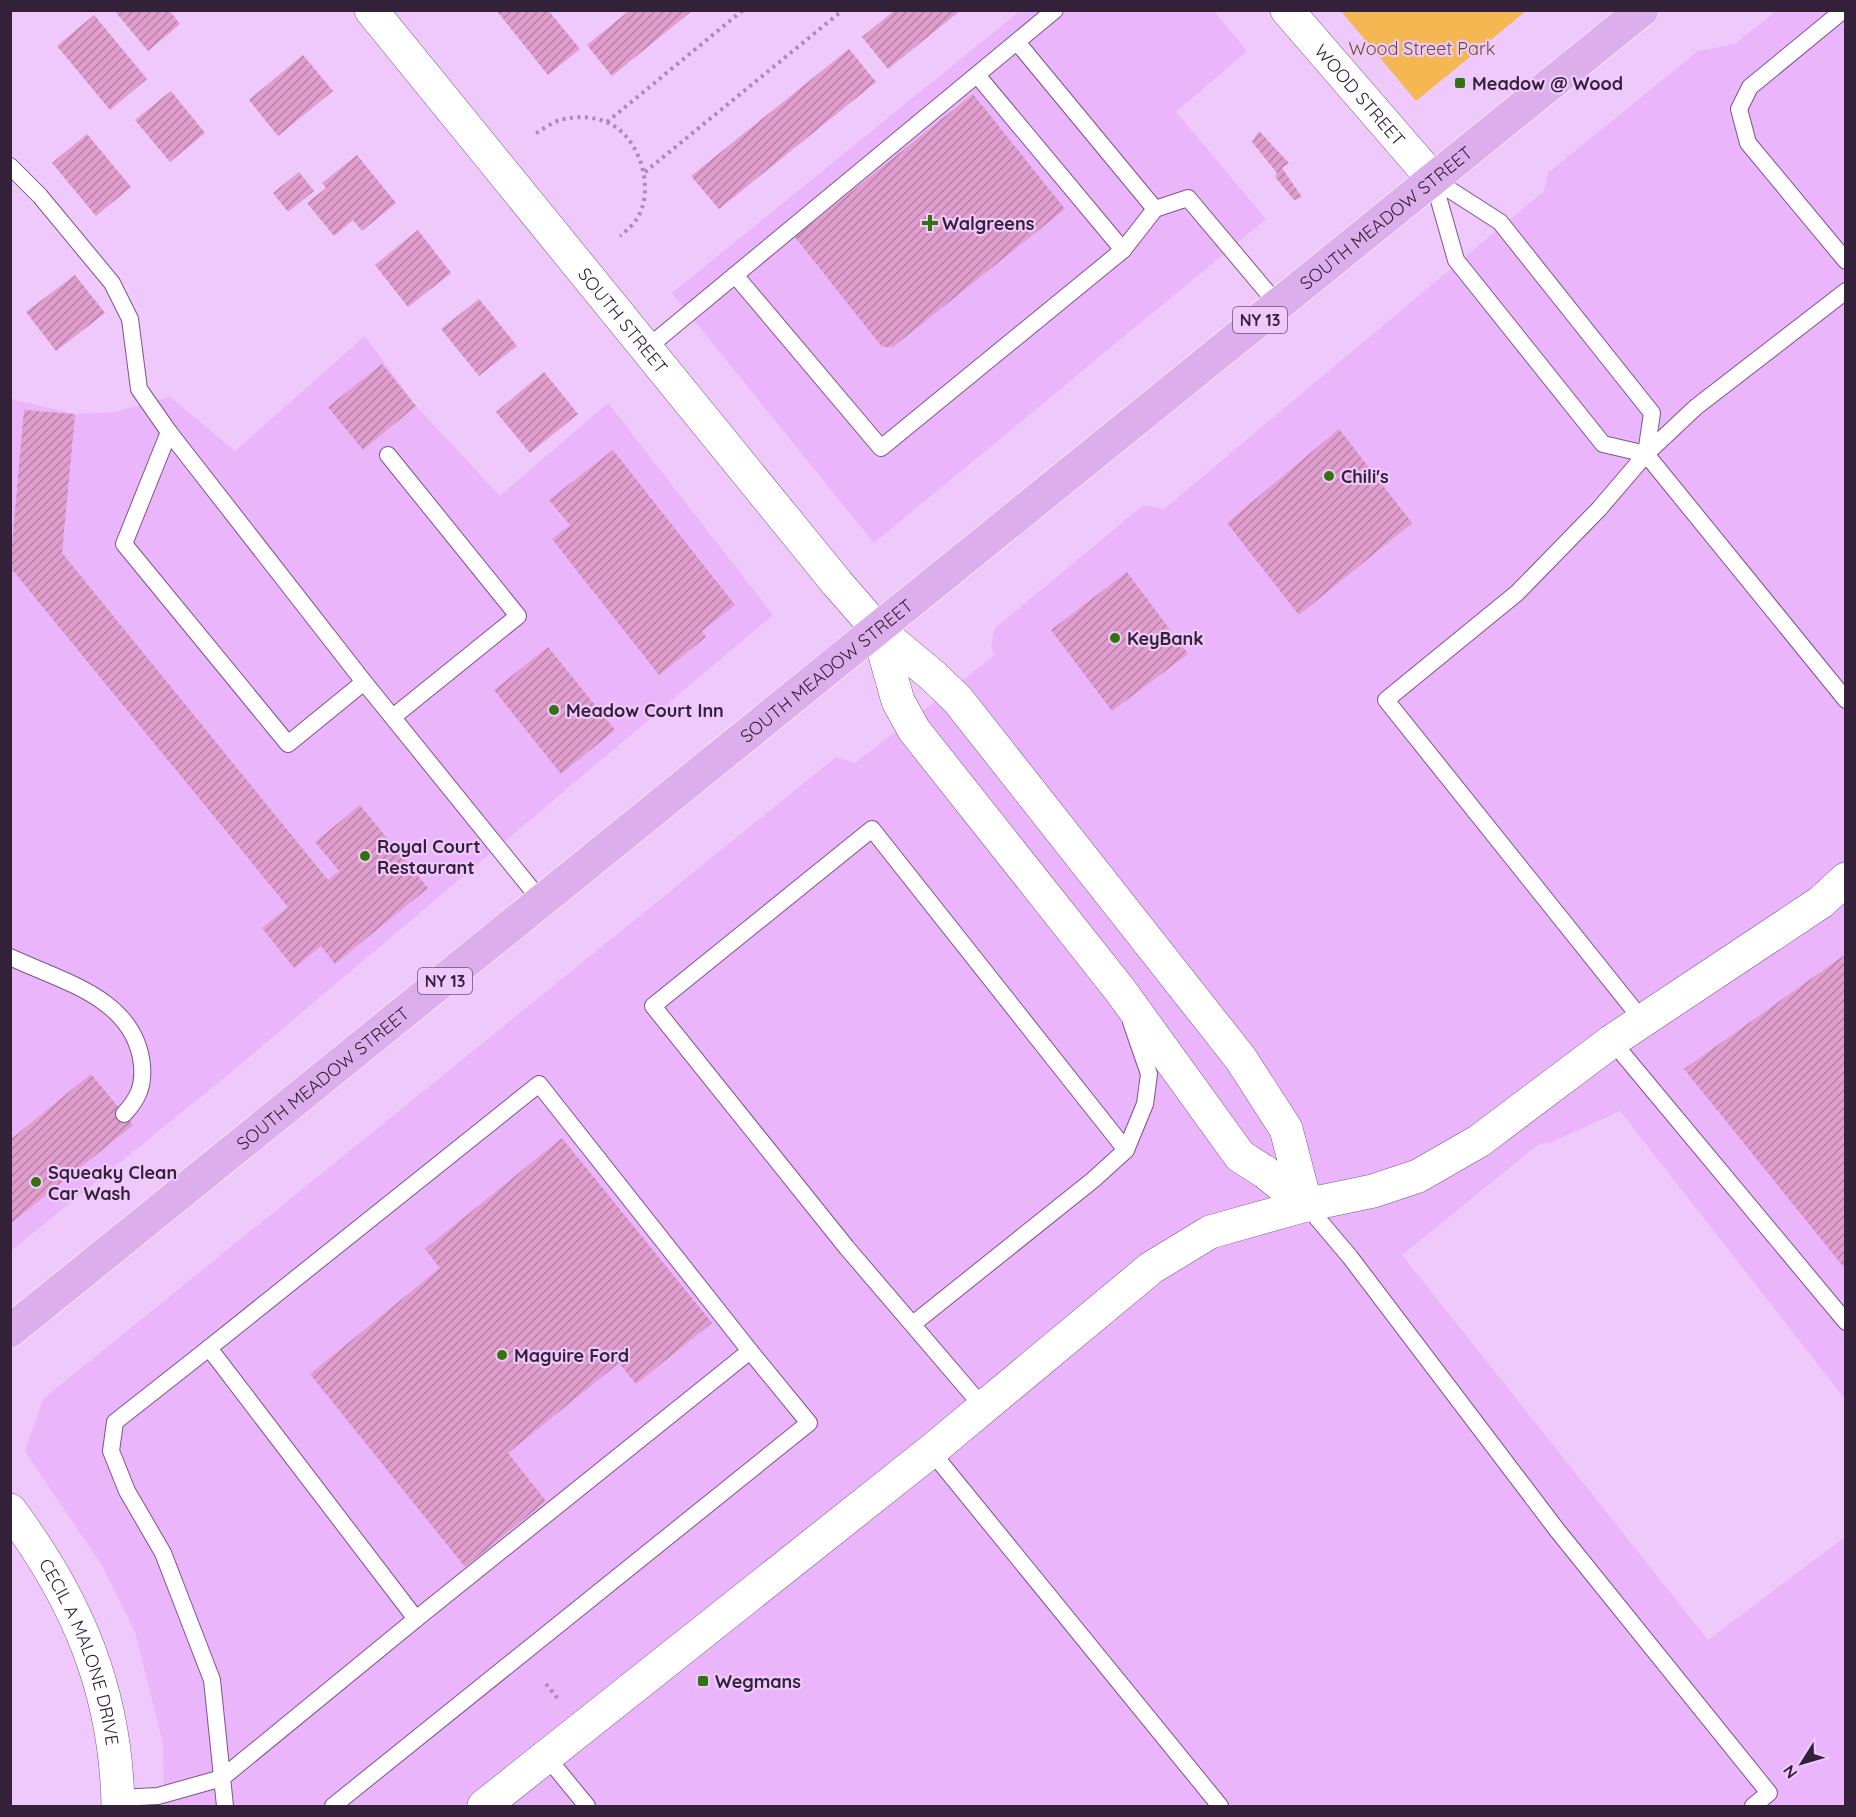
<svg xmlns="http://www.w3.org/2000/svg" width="1856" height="1817" font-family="Quicksand,sans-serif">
<defs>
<pattern id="building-hatch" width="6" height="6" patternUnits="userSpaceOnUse" patternTransform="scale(1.5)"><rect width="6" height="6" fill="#e09dcd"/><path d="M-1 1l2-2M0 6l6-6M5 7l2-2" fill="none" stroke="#b680a7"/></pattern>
</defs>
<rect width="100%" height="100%" fill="#efc8fc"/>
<!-- built -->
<g fill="#eab5fb">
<polygon points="1020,11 1214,11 1247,51 1176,112 1266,219 874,543 672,293"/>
<polygon points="1776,11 1845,11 1845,1399 1620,1111 1552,1142 1539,1144 1402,1255 1708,1640 1845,1537 1845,1806 164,1806 163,1744 135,1632 103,1567 25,1451 43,1399 836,757 855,763 995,655 991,648 994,629 1143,505 1164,509 1544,191 1548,173 1698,51 1735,44"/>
<polygon points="365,336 416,406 500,496 608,403 773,615 224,1078 11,1251 11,399 75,414 115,412 170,397 235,451"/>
</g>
<!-- park -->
<polygon fill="#f4b751" points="1341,11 1526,11 1416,101"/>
<!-- building -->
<g fill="url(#building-hatch)">
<polygon points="114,10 169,10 180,24 148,51"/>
<polygon points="496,10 548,10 580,49 548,75"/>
<polygon points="630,10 693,10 612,76 587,45"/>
<polygon points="895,10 961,10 888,69 862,37"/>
<polygon points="94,15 147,79 110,110 57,46"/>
<polygon points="849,49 876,82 719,209 691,176"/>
<polygon points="303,55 333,91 278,136 249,100"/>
<polygon points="171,91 205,133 170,162 135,120"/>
<polygon points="973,94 1065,209 893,347 882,347 795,237"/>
<polygon points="1259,131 1289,163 1282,168 1302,197 1294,200 1275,177 1277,173 1252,142"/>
<polygon points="87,134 131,187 96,216 52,163"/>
<polygon points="357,155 396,203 362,231 353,220 334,236 307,203 326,188 322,183"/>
<polygon points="299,172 314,191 288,212 273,193"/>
<polygon points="418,230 451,273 408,307 375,265"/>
<polygon points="75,275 105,313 56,351 26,312"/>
<polygon points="479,299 517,346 479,376 441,329"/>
<polygon points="382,364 416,406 363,450 328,407"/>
<polygon points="544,372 578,414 530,453 496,412"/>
<polygon points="24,410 75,414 62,553 328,880 339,871 315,842 360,805 428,888 335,964 321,946 294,968 262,928 288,907 10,567"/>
<polygon points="1339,429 1412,523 1299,615 1227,523"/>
<polygon points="613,450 735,605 702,631 706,637 659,675 552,539 570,525 549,500"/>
<polygon points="1127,572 1188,654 1112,711 1051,630"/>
<polygon points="548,647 615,730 561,774 494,690"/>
<polygon points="1846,954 1846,1270 1684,1069"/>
<polygon points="91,1074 133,1125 10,1224 10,1140"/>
<polygon points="562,1138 712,1323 636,1384 619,1363 508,1453 546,1501 465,1567 310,1374 440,1268 425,1249"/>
</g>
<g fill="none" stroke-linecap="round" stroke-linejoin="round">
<!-- service casing -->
<g stroke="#7f538d" stroke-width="18">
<g id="service">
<polyline points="1840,13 1750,87 1739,109 1748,143 1846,261"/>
<polyline points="977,75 1123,250"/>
<polyline points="10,166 40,196 112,283 130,319 139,389 169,432"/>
<polyline points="1433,179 1456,260 1603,444 1646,454 1846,700"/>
<polyline points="1433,179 1500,222 1652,413 1646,454"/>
<polyline points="1155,209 1188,198 1278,305"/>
<polyline points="735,275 881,448 1123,250 1155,209 1017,42"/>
<polyline points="647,348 1055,10"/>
<polyline points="388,455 518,616 393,717"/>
<polyline points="364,682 288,744 124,544 169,432 364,682 542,902"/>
<path d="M10 957C63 982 135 998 142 1065 144 1086 138 1099 124 1114"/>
<polyline points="1643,1021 1386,700 1517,593 1599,509 1646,454 1696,407 1846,291"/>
<polyline points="1612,1041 1846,1322"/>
<polyline points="1306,1205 1350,1257 1557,1530 1769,1793 1753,1806"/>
<polyline points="913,1324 1093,1180 1126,1150 1145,1104 1149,1074 1131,1022"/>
<polyline points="209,1348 539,1084 750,1351 416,1619"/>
<polyline points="983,1407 847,1248 653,1006 872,829 1126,1150"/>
<polyline points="931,1451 1220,1806"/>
<polyline points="546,1756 587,1806"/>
<polyline points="118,1798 158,1796 222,1778 416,1619 209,1348 115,1422 111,1451 127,1491 163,1553 212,1680 225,1806"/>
<polyline points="333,1806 809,1423 750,1351"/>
</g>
</g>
<!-- minor casing -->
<g stroke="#7f538d" stroke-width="34">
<g id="minor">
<path id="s1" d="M371 10 837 583 878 630 932 675 958 700 1241 1059 1286 1129 1306 1205"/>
<path id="s2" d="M1287 10 1433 179"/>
<polyline points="878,630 898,701 914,730 1120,990 1240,1156 1265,1172 1306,1205"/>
<path id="s3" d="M10 1510C78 1601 116 1692 118 1806"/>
<polyline points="484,1806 931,1451 1151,1268 1210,1232 1306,1205 1373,1191 1418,1176 1479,1141 1612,1041 1821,902 1846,879"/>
</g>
</g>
<!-- trunk casing -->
<g stroke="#fff" stroke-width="34">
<g id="trunk">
<path id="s4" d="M10 1331 1642 10"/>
</g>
</g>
<!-- path -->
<g stroke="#aa8ab5" stroke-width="4" stroke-dasharray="3 4.5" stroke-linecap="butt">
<polyline points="607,122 743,10"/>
<path d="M536 133C544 129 552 122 560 120 575 116 592 116 606 122 639 134 657 190 636 220 632 226 626 231 620 236"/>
<polyline points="645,172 843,10"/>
<polyline points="546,1684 559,1700"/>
</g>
<!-- service -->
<use href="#service" stroke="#fff" stroke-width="16"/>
<!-- minor -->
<use href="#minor" stroke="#fff" stroke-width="33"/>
<!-- trunk -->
<use href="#trunk" stroke="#dcaeeb" stroke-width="33"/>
</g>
<!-- markers -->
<g fill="#32730d" stroke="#efc8fc" stroke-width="2">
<rect x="1454" y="77" width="12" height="12" rx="3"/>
<path d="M927 214h6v6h6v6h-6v6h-6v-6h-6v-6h6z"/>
<circle cx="1329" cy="476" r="6"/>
<circle cx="1115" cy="638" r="6"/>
<circle cx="554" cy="710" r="6"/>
<circle cx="365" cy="856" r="6"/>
<circle cx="36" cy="1182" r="6"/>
<circle cx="502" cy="1355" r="6"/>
<rect x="697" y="1675" width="12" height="12" rx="3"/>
</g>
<g text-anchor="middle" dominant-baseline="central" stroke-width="4.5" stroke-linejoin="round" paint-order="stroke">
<!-- shield labels -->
<g fill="#efc8fc" stroke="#6b5274" stroke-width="1.5">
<rect x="1233" y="307" width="54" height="26" rx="4.5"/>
<rect x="418" y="968" width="54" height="26" rx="4.5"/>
</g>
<g font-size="16" font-weight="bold" fill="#332039">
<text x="1260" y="320">NY 13</text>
<text x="445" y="981">NY 13</text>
</g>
<!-- park labels -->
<g font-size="18" fill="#6b5126" stroke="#efc8fc">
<text x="1422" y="48">Wood Street Park</text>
</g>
<!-- poi labels -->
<g font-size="18" font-weight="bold" fill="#332039" stroke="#efc8fc" text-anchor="start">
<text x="1472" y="83">Meadow @ Wood</text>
<text x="942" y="223">Walgreens</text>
<text x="1341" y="476">Chili's</text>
<text x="1127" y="638">KeyBank</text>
<text x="566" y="710">Meadow Court Inn</text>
<text x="377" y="846">Royal Court<tspan x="377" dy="21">Restaurant</tspan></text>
<text x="48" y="1172">Squeaky Clean<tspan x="48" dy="21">Car Wash</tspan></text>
<text x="514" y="1355">Maguire Ford</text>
<text x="715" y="1681">Wegmans</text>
</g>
<!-- street labels -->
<g font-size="18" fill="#332039" stroke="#efc8fc">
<text stroke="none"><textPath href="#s2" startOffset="112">WOOD STREET</textPath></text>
<text stroke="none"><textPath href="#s4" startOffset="1770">SOUTH MEADOW STREET</textPath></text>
<text stroke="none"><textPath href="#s1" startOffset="400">SOUTH STREET</textPath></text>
<text stroke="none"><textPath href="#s4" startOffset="1050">SOUTH MEADOW STREET</textPath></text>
<text stroke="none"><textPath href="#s4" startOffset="402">SOUTH MEADOW STREET</textPath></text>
<text stroke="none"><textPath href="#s3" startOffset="160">CECIL A MALONE DRIVE</textPath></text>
</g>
</g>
<!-- border -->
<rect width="1856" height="1817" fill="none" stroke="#332039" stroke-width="24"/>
<!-- north arrow -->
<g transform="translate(1802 1763) rotate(233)" stroke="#efc8fc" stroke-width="4.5" paint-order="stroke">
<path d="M0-4.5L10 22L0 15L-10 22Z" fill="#332039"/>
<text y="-9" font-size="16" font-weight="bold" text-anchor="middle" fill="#332039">N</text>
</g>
</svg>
